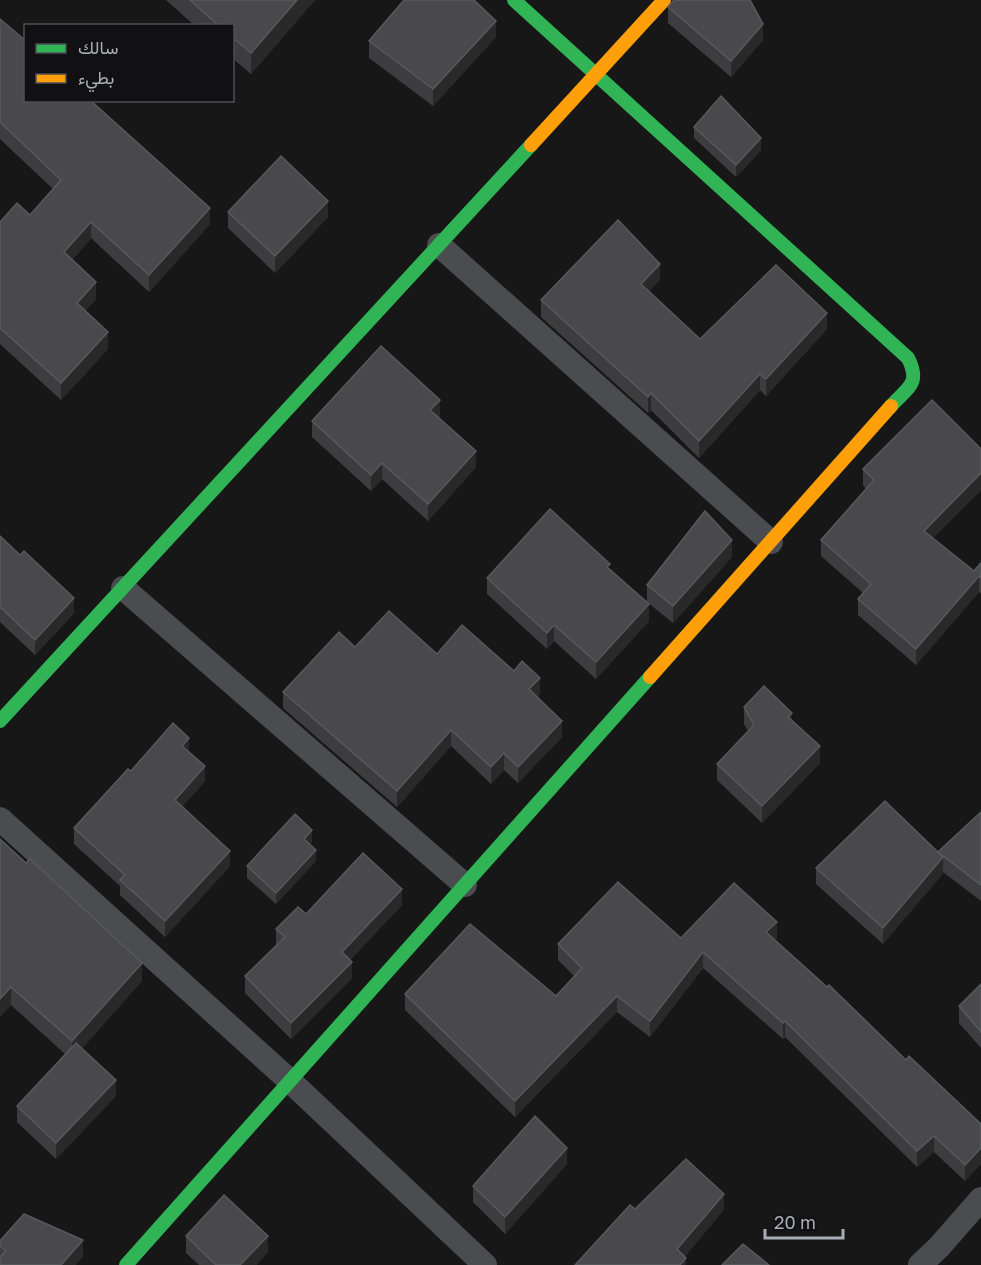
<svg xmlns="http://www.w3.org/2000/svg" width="981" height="1265" font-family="'Golos Text',Vazirmatn,sans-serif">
<rect width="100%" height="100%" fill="#171717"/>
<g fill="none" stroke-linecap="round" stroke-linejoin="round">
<!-- street -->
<g stroke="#4b4c50" stroke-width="24">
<polyline points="439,245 771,542"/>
<polyline points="123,588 465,885"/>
<polyline points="0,819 290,1081 485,1265"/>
<polyline points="920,1265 939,1247 981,1199"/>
</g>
<!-- fast -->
<g stroke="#30b455" stroke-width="14">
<path d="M514 0 908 358C921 384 908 387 891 406"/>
<polyline points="0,721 531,145"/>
<polyline points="126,1265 650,677"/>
</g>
<!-- slow -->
<g stroke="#ff9f0a" stroke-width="14">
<polyline points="531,145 664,0"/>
<polyline points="650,677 891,406"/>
</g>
</g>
<!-- wall -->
<g fill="#3d3d3f">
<polygon points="166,0 315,0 251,74 232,58 232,26 195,26"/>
<polygon points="668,7 763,40 731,77 668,23"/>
<polygon points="0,19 210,224 149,292 91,238 72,260 96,299 85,311 108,349 61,400 0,344 0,222 30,215 53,189 0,139"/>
<polygon points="496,37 433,106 369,58 369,41"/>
<polygon points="694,127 761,150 736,177 694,138"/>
<polygon points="228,212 328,217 275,273 228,228"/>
<polygon points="660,280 649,291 700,339 827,329 766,396 760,390 699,458 651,410 648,413 541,317 541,300"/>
<polygon points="440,416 439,418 476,467 428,521 382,479 371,491 312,437 312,421"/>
<polygon points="981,449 981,490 933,538 974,571 981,563 981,594 979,592 916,665 858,615 858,599 863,593 821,556 821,540 866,489 863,485 863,469"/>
<polygon points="0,536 74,613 35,655 0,622"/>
<polygon points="732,557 673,623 647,602 647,585"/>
<polygon points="487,578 649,621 596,679 554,641 547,649 487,594"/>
<polygon points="355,647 437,654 540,694 537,697 562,737 518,783 504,770 491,784 451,746 397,807 283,708 283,692"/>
<polygon points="744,707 792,721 820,763 762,823 717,780 717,764 748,731 744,724"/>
<polygon points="189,753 205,781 182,807 230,866 165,937 120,895 120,886 74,844 74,828 131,771"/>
<polygon points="981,812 981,901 943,872 883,944 816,884 816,868 938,852"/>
<polygon points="0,839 142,981 82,1048 116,1096 56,1159 17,1122 17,1106 65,1054 11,1005"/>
<polygon points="312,842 310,844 316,861 276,904 247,878 247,866"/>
<polygon points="402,905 350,960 352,978 291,1039 245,993 245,976 276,945 276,929 306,914"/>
<polygon points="681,938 777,938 775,940 906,1060 981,1124 981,1164 965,1181 934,1152 917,1167 785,1037 783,1039 703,968 650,1037 617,1012 515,1117 405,1010 405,994 556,996 574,976 558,960 558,944"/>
<polygon points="981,984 981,1048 959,1023 959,1006"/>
<polygon points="567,1164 505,1234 473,1202 473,1186"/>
<polygon points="186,1236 268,1252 256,1265 199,1265 186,1253"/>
<polygon points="0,1241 83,1257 0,1265"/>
</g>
<!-- shaded-wall -->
<g fill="#29292a">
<polygon points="297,0 315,0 251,74 251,53"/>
<polygon points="496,21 496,37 433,106 433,89"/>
<polygon points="763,24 763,40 731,77 731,61"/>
<polygon points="761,138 761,150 736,177 736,165"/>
<polygon points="328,201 328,217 275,273 275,256"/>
<polygon points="210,208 210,224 149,292 149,275"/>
<polygon points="91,222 91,238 64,269 64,252"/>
<polygon points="660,264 660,280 641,300 641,284"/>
<polygon points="96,282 96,299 77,320 77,303"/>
<polygon points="827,313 827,329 766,396 766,379"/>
<polygon points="108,332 108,349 61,400 61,383"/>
<polygon points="760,374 760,390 699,458 699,441"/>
<polygon points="651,393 651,410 648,413 648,397"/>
<polygon points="440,400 440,416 430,427 430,410"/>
<polygon points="476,451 476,467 428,521 428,504"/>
<polygon points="382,463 382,479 371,491 371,475"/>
<polygon points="981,473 981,490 924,547 924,531"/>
<polygon points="732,540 732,557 673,623 673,606"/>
<polygon points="979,576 979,592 916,665 916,649"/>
<polygon points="74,598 74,613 35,655 35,640"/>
<polygon points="649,604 649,621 596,679 596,662"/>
<polygon points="554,625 554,641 547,649 547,633"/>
<polygon points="540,678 540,694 529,705 529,689"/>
<polygon points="792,713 792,729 788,717"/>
<polygon points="562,721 562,737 518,783 518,767"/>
<polygon points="451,730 451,746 397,807 397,791"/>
<polygon points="189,738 189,753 182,746"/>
<polygon points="820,746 820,763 762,823 762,806"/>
<polygon points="504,753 504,770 491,784 491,767"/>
<polygon points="205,766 205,781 175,815 175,800"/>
<polygon points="312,830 312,842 304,850 304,839"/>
<polygon points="316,850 316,861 276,904 276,893"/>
<polygon points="230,851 230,866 165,937 165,921"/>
<polygon points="943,857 943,874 883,944 883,928"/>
<polygon points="402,889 402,905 342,968 342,952"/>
<polygon points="777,922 777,938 766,948 766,932"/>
<polygon points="703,952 703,968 650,1037 650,1021"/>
<polygon points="352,962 352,978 291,1039 291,1023"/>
<polygon points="142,963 142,981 72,1060 72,1041"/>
<polygon points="11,987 11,1005 0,1017 0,999"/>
<polygon points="617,996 617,1012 515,1117 515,1101"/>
<polygon points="785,1021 785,1037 783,1039 783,1023"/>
<polygon points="116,1080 116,1096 56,1159 56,1143"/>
<polygon points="934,1136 934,1152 917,1167 917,1151"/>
<polygon points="567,1148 567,1164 505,1234 505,1217"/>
<polygon points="981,1148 981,1164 965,1181 965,1165"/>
<polygon points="724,1194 724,1210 678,1265 677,1249"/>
<polygon points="268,1236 268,1252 256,1265 240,1265"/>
<polygon points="83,1240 83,1257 76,1265 61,1265"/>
<polygon points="686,1258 686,1265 680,1265"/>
</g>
<!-- building -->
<g fill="#49494c" stroke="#58595d" stroke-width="1.5">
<polygon points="190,0 297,0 251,53 232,37 232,26 219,26"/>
<polygon points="404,0 474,0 496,21 433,89 369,41"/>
<polygon points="674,0 750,0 763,24 731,61 668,7"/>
<polygon points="0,19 26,41 26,100 90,100 210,208 149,275 91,222 64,252 96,282 77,303 108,332 61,383 0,328 0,222 17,203 30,215 61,180 0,122"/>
<polygon points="721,96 761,138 736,165 694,127"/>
<polygon points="281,156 328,201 275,256 228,212"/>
<polygon points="618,220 660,264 641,284 700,339 776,265 827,313 766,379 760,374 699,441 651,393 648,397 541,300"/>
<polygon points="381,346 440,400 430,410 476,451 428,504 382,463 371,475 312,421"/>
<polygon points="932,400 981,449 981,473 924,531 974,571 981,563 981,578 979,576 916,649 858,599 871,584 821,540 874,480 863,469"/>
<polygon points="550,509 610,564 607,567 649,604 596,662 554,625 547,633 487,578"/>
<polygon points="705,511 732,540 673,606 647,585"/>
<polygon points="0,536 20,555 24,551 74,598 35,640 0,607"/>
<polygon points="389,611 437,654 462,625 514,671 522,661 540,678 529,689 562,721 518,767 504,753 491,767 451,730 397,791 283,692 339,632 355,647"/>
<polygon points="764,686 792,713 788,717 820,746 762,806 717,764 754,725 744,707"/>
<polygon points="173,723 189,738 182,746 205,766 175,800 230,851 165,921 120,880 125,875 74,828 128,769 131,771"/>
<polygon points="885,801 943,857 883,928 816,868"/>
<polygon points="981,812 981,885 938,852"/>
<polygon points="295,814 312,830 304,839 316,850 276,893 247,866"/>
<polygon points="0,839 26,863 30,859 142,963 72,1041 11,987 0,999"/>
<polygon points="363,853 402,889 342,952 352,962 291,1023 245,976 285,937 276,929 298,907 306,914"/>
<polygon points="618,882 681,938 734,883 777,922 766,932 827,987 829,985 906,1060 909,1056 981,1124 981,1148 965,1165 934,1136 917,1151 785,1021 783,1023 703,952 650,1021 617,996 515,1101 405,994 470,924 556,996 582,968 558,944"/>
<polygon points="981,984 981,1032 959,1006"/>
<polygon points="76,1043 116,1080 56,1143 17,1106"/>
<polygon points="535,1116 567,1148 505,1217 473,1186"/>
<polygon points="686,1159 724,1194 677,1249 686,1258 680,1265 575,1265 630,1205 635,1209"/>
<polygon points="224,1195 268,1236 240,1265 216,1265 186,1236"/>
<polygon points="24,1214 83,1240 61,1265 0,1265 0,1257 6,1251 0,1246 0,1241"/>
<polygon points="743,1244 769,1265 722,1265"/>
</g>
<!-- legend -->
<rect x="24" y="24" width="210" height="78" fill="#111113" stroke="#4d4f55" stroke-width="1.5"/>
<rect x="36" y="44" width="30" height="9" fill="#30b455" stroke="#4d4f55" stroke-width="1.5"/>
<text x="78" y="54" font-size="18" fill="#a8adb8">سالك</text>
<rect x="36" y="74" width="30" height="9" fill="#ff9f0a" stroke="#4d4f55" stroke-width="1.5"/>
<text x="78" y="84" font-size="18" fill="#a8adb8">بطيء</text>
<!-- scale -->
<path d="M765 1229v9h78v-9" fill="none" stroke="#a8adb8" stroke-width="3"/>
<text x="774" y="1229" font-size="18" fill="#a8adb8" stroke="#111113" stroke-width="4.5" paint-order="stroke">20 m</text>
</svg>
